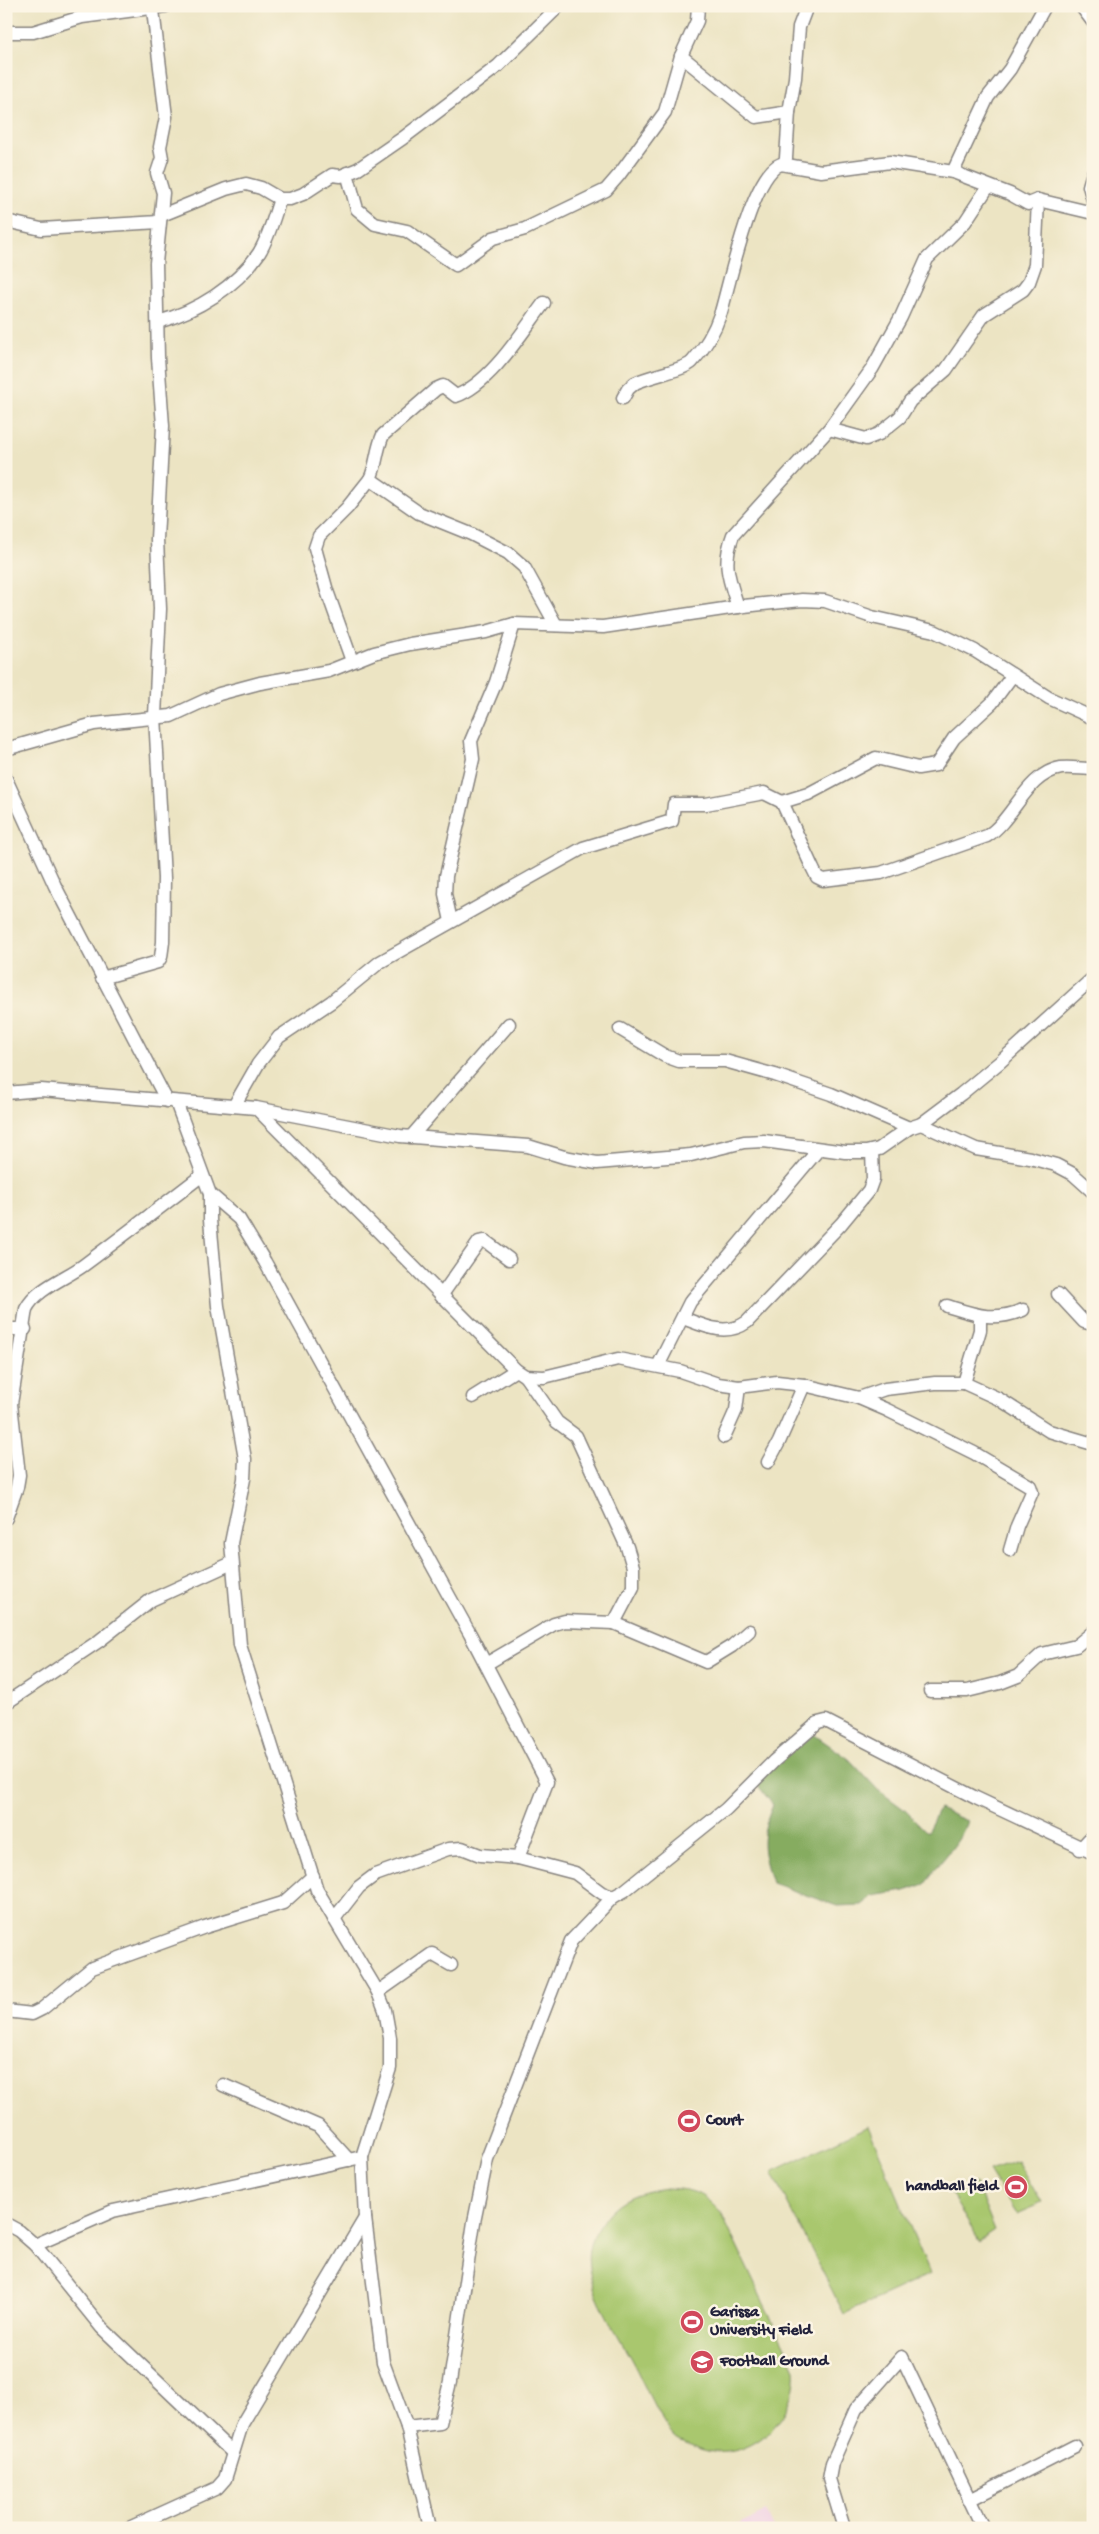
<svg xmlns="http://www.w3.org/2000/svg" width="1099" height="2534" font-family="'Gochi Hand',sans-serif">
<rect width="100%" height="100%" fill="#fcf5e5"/>
<filter id="ink" filterUnits="userSpaceOnUse"><feTurbulence type="fractalNoise" baseFrequency=".02" numOctaves="2"/><feDisplacementMap in="SourceGraphic" scale="10" xChannelSelector="R" yChannelSelector="G"/><feConvolveMatrix kernelMatrix="1 2 1 2 8 2 1 2 1" color-interpolation-filters="sRGB"/></filter>
<filter id="wash" filterUnits="userSpaceOnUse"><feTurbulence type="fractalNoise" baseFrequency=".0096" numOctaves="4" result="noise"/><feDisplacementMap in="SourceGraphic" scale="20" xChannelSelector="R" yChannelSelector="G"/><feGaussianBlur stdDeviation="1.12" result="paint"/><feColorMatrix in="noise" values="0 0 0 0 0 0 0 0 0 0 0 0 0 0 0 0 0 1.4 0 .05"/><feComposite in="paint" operator="in"/></filter>
<g filter="url(#wash)">
<rect width="100%" height="100%" fill="#ece4c3"/>
<!-- built -->
<polygon fill="#f0d0e5" points="766,2511 774,2528 730,2528"/>
<!-- green -->
<g fill="#a9c76e" stroke="#667454">
<polygon points="868,2126 930,2274 844,2314 772,2172"/>
<polygon points="1017,2161 1042,2203 1016,2214 989,2171"/>
<polygon points="976,2184 995,2230 979,2241 951,2194"/>
<path d="M667 2188C695 2190 701 2192 721 2213L795 2369C799 2419 746 2469 695 2447 689 2444 679 2441 675 2437 659 2421 643 2381 632 2361 616 2331 580 2280 590 2245 592 2237 598 2229 602 2222 617 2198 641 2191 667 2188Z"/>
</g>
<!-- forest -->
<path fill="#86ac61" stroke="#54674e" d="M806 1729 849 1759 878 1790 905 1810 927 1832 939 1809 967 1821C960 1845 938 1862 925 1884L905 1891 873 1896 862 1905 837 1906 772 1883C761 1849 759 1838 773 1805L750 1775Z"/>
</g>
<g filter="url(#ink)">
<g fill="none" stroke-linecap="round" stroke-linejoin="round">
<!-- street casing -->
<g stroke="#87837f" stroke-width="15">
<g id="street">
<polyline points="1081,6 1093,22"/>
<polyline points="6,32 33,32 82,17 166,6"/>
<polyline points="681,56 756,117 789,112"/>
<polyline points="784,164 786,158 789,112 795,78 799,27 807,6"/>
<polyline points="953,172 988,97 1010,69 1045,6"/>
<polyline points="347,173 357,209 375,224 407,231 456,265 493,238 525,229 606,190 619,175 665,112 681,56 697,21 698,6"/>
<polyline points="1093,173 1089,186 1093,200"/>
<polyline points="162,215 226,189 246,184 261,188 280,199 290,199 303,194 332,175 341,176 358,169 403,138 498,66 559,6"/>
<polyline points="6,221 41,229 159,222"/>
<path d="M544 303C522 332 491 383 456 396L443 386 436 389 383 435C376 450 377 465 370 479L419 513 471 534 508 553 524 567 556 625"/>
<path d="M158 322C197 311 236 287 259 253 269 237 274 217 280 199"/>
<path d="M623 398 628 389 635 383C649 376 684 370 692 362 705 348 715 330 721 312 730 282 752 174 781 164L821 171 890 162 953 172 1010 194 1028 204 1038 200 1093 213"/>
<polyline points="829,429 866,439 879,434 900,417 910,401 946,370 984,315 1023,290 1029,282 1035,265 1038,200"/>
<path d="M738 607C729 579 722 564 733 535L829 429 872 369 901 317 927 259 965 222 988 187"/>
<polyline points="352,661 327,591 315,548 319,536 347,508 370,479"/>
<polyline points="6,749 94,724 171,716 219,694 260,683 329,671 374,653 410,644 486,632 514,624 603,627 744,606 802,600 825,601 872,617 934,631 975,651 1049,698 1093,718"/>
<polyline points="6,779 55,886 167,1101"/>
<path d="M782 802 813 869 817 877 823 880 881 873 987 836C1014 819 1026 774 1061 768 1071 767 1083 769 1093 769"/>
<polyline points="451,921 445,894 446,876 473,759 471,741 496,682 514,624"/>
<polyline points="102,978 158,962 161,957 163,942 164,878 155,716 160,609 157,539 163,426 158,358 156,263 163,193 157,173 162,158 160,147 166,117 153,10"/>
<polyline points="620,1029 665,1056 679,1061 725,1061 775,1075 831,1094 909,1128"/>
<polyline points="6,1093 41,1090 256,1108 400,1136 528,1146 564,1157 597,1163 691,1155 744,1142 764,1141 845,1152 866,1152 879,1149 909,1128 921,1124 961,1094 1000,1062 1093,978"/>
<polyline points="176,1102 210,1194 210,1220 218,1306 245,1459 244,1479 231,1543 240,1645 317,1890 378,1992 385,2010 390,2038 390,2068 362,2157 365,2218 383,2362 407,2427 430,2528"/>
<polyline points="234,1106 258,1064 279,1037 331,1002 380,962 583,848 672,821 674,804 706,804 764,793 782,802 808,794 876,758 918,768 936,765 954,738 992,703 1012,676"/>
<polyline points="256,1108 516,1370 525,1376 544,1377 618,1359 680,1371 718,1384 739,1387 777,1382 804,1385 859,1398 885,1389 935,1383 964,1383 999,1399 1049,1431 1093,1444"/>
<polyline points="921,1124 976,1149 1030,1158 1056,1165 1073,1174 1093,1192"/>
<polyline points="411,1137 509,1024"/>
<polyline points="210,1194 239,1219 265,1262 470,1634 547,1782 518,1858"/>
<polyline points="1058,1294 1084,1322 1088,1323 1093,1319"/>
<polyline points="441,1296 479,1242 485,1241 509,1259"/>
<path d="M947 1306C976 1315 993 1322 1023 1310"/>
<path d="M683 1318C704 1326 726 1337 747 1322L841 1224 869 1190 873 1179 872 1151"/>
<polyline points="6,1329 25,1329"/>
<polyline points="658,1366 690,1302 819,1149"/>
<polyline points="525,1376 557,1422 576,1436 627,1547 633,1567 633,1587 614,1623"/>
<polyline points="964,1383 980,1330 980,1316"/>
<polyline points="473,1397 516,1370"/>
<polyline points="859,1398 887,1410 974,1453 1030,1486 1032,1492 1017,1526 1010,1550"/>
<polyline points="724,1437 736,1410 739,1387"/>
<polyline points="768,1462 779,1442 804,1385"/>
<path d="M6 1518 17 1487 19 1475 11 1404 26 1309C37 1288 65 1279 84 1265 123 1236 162 1206 201 1176"/>
<polyline points="486,1664 554,1624 565,1621 614,1623 706,1662 732,1646 749,1631"/>
<polyline points="930,1691 967,1691 1000,1683 1018,1676 1042,1654 1076,1646 1093,1632"/>
<polyline points="6,1703 99,1641 151,1600 232,1563"/>
<polyline points="1080,1849 1093,1835"/>
<polyline points="334,1919 359,1887 375,1875 448,1849 462,1848 480,1855 518,1858 575,1873 602,1893 613,1897 624,1891 726,1809 774,1761 818,1723 826,1721 976,1798 1093,1853"/>
<polyline points="378,1992 432,1954 451,1965"/>
<polyline points="6,2011 32,2014 42,2009 92,1968 205,1927 283,1903 313,1876"/>
<polyline points="223,2085 318,2126 349,2160"/>
<polyline points="6,2224 19,2231 35,2245 102,2328 233,2453"/>
<polyline points="35,2245 113,2211 362,2157"/>
<polyline points="407,2427 440,2423 450,2382 474,2222 487,2159 571,1941 613,1897"/>
<polyline points="969,2500 1075,2446"/>
<polyline points="129,2528 217,2488 225,2479 242,2424 365,2218"/>
<polyline points="844,2528 829,2479 832,2463 856,2409 902,2357 983,2528"/>
</g>
</g>
<!-- street -->
<use href="#street" stroke="#fff" stroke-width="12"/>
</g>
</g>
<!-- icons -->
<defs>
<g id="stadium-disc" transform="scale(1.25)"><circle r="9.5" fill="#d1495b" stroke="#fcf5e5"/><path d="M0-5a6.5 5 0 1 0 0 10a6.5 5 0 1 0 0-10ZM-3.5-1.8h7v3.6h-7Z" fill="#fff"/></g>
<g id="school-disc" transform="scale(1.25)"><circle r="9.5" fill="#d1495b" stroke="#fcf5e5"/><path d="M0-5L7-2L0 1L-7-2ZM-4 1L0 2.5L4 1V4Q0 6-4 4Z" fill="#fff"/></g>
</defs>
<g fill-rule="evenodd">
<use href="#stadium-disc" x="689" y="2121"/>
<use href="#stadium-disc" x="1016" y="2187"/>
<use href="#stadium-disc" x="692" y="2322"/>
<use href="#school-disc" x="702" y="2362"/>
</g>
<g text-anchor="middle" dominant-baseline="central" stroke-width="5" stroke-linejoin="round" paint-order="stroke">
<!-- poi labels -->
<g font-size="16" font-weight="bold" fill="#22223b" stroke="#fcf5e5" text-anchor="start">
<text x="706" y="2121">Court</text>
<text x="998" y="2187" text-anchor="end">handball field</text>
<text x="710" y="2313">Garissa<tspan x="710" dy="18">University Field</tspan></text>
<text x="720" y="2362">Football Ground</text>
</g>
</g>
<!-- margin -->
<rect width="1099" height="2534" fill="none" stroke="#fcf5e5" stroke-width="25"/>
</svg>
